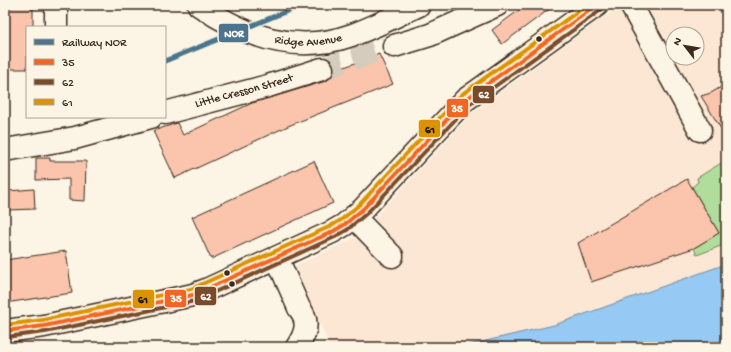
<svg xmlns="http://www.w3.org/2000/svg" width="731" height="352" font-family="'Gochi Hand',sans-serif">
<rect width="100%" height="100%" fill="#fcf5e5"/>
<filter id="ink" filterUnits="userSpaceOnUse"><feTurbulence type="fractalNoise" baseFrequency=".025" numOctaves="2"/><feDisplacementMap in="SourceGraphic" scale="8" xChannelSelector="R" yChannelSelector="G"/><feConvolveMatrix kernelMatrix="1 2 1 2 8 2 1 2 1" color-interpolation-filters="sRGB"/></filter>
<g filter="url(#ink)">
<!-- built -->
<path fill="#fbe7d4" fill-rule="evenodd" d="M623 5H726V264L554 325 460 347H330L295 266 357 237 472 113 598 21ZM673 34H697V58H673Z"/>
<!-- green -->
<polygon fill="#b0dd9c" stroke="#76845d" points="726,160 726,244 697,255 694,248 719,233 692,187 698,182 697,178"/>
<!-- water -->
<polygon fill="#96c9f3" stroke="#72899e" points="726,264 726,347 460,347 554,325"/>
<!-- building -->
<g fill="#fac5ac" stroke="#3b2a1e">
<polygon points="5,5 33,5 33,27 27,27 27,69 5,69"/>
<polygon points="526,5 555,5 502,44 492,30"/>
<polygon points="379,54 393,84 288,126 175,178 153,131 177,123 183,135 252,103 326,81 331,77 334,71"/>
<polygon points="726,84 726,137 701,96 711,93"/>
<polygon points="36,158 50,158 50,161 86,161 85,201 69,200 69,179 36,180"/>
<polygon points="314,161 333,203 211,259 192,217"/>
<polygon points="687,179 719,233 694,248 591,282 578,243"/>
<polygon points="34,189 35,209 8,210 8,191"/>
<polygon points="66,251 72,293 5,303 5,260"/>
</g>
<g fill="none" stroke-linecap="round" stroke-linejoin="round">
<!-- minor-tunnel -->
<polyline stroke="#d5ccbd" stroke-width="22" stroke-dasharray="22 11" stroke-linecap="butt" points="322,69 394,46"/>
<!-- minor casing -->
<g stroke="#3b2a1e" stroke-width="25">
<g id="minor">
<polyline points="631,5 700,130"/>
<polyline points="56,27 56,5"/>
<polyline points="394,46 430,35 497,5"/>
<path id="s1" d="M165 113 268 86 322 69"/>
<polyline points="5,150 75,138 151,117"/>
<polyline points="354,217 392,256"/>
<path d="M277 258 299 308C310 321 306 334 297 347"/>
<polyline points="5,331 44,326 193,295 206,290 332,232 344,225 363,209 465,100 597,5"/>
</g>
</g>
<!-- major casing -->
<g stroke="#3b2a1e" stroke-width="25">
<g id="major">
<path id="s2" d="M199 5C245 37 296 55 352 35 375 27 397 15 419 5"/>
</g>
</g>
<!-- minor -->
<use href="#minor" stroke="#fcf5e5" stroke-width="22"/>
<!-- major -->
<use href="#major" stroke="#fcf5e5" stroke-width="22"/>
<!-- bus-1 casing -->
<g stroke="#fcf5e5" stroke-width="7">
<polyline id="bus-1" points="5,331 44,326 193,295 332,232 344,225 363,209 465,100 597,5"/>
</g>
<!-- bus-2 casing -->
<g stroke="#fcf5e5" stroke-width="7">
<polyline id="bus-2" points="6,337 45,332 195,301 335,237 347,230 367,213 469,105 601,10"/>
</g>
<!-- bus-3 casing -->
<g stroke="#fcf5e5" stroke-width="7">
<polyline id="bus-3" points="5,325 43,320 191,289 329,227 341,220 359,205 461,95 587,5"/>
</g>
<!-- bus-1 -->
<use href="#bus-1" stroke="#f26522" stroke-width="4"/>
<!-- bus-2 -->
<use href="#bus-2" stroke="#7a4b2a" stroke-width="4"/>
<!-- bus-3 -->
<use href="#bus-3" stroke="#db9304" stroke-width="4"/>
<!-- rail-1 casing -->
<g stroke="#fcf5e5" stroke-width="8">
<polyline id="rail-1" points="165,61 302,5"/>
</g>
<!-- rail-1 -->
<use href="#rail-1" stroke="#4c748c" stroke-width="5"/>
</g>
</g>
<!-- markers -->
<g fill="#3b2a1e" stroke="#fcf5e5" stroke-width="1.5">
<circle cx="539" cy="39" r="3.5"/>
<circle cx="227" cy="273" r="3.5"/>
<circle cx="232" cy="284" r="3.5"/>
</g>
<g text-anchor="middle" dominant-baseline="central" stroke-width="3" stroke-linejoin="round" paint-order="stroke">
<!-- street labels -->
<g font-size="12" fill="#3b2a1e" stroke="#fcf5e5">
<text stroke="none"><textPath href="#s2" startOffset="118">Ridge Avenue</textPath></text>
<text stroke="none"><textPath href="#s1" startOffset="82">Little Cresson Street</textPath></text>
</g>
</g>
<g stroke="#fcf5e5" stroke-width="1.5">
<rect x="218" y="23" width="31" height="20" rx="4" fill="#4c748c"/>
<rect x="472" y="85" width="23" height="19" rx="4" fill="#7a4b2a"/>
<rect x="446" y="98" width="23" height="20" rx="4" fill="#f26522"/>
<rect x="418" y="119" width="23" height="19" rx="4" fill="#db9304"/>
<rect x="194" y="286" width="23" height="20" rx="4" fill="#7a4b2a"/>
<rect x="164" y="289" width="23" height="19" rx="4" fill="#f26522"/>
<rect x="132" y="289" width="23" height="20" rx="4" fill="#db9304"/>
</g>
<g font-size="11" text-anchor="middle" font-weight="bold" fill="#fff">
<text x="234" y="37">NOR</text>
<text x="484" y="98">62</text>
<text x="457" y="112">35</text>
<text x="206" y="300">62</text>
<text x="176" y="302">35</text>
</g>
<g font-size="11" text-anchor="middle" font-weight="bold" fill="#111">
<text x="430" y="133">61</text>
<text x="143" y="303">61</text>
</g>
<!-- margin -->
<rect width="731" height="352" fill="none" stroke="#fcf5e5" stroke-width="20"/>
<rect x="10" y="10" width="711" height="332" fill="none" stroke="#3b2a1e" stroke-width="1.5" filter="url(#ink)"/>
<!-- legend -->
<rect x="26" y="26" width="140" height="92" fill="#fcf5e5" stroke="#afa495"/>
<rect x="34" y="39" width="20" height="6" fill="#4c748c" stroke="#afa495"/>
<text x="62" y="46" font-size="12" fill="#3b2a1e">Railway NOR</text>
<rect x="34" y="59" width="20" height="6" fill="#f26522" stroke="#afa495"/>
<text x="62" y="66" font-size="12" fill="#3b2a1e">35</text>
<rect x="34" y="79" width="20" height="6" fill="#7a4b2a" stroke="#afa495"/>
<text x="62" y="86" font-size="12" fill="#3b2a1e">62</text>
<rect x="34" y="99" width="20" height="6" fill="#db9304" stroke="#afa495"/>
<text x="62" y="106" font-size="12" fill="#3b2a1e">61</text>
<!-- north arrow -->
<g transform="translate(685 46) rotate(301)"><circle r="19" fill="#fcf5e5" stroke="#afa495"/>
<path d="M0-3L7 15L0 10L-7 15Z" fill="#3b2a1e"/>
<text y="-6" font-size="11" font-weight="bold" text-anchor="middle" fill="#3b2a1e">N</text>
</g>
</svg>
